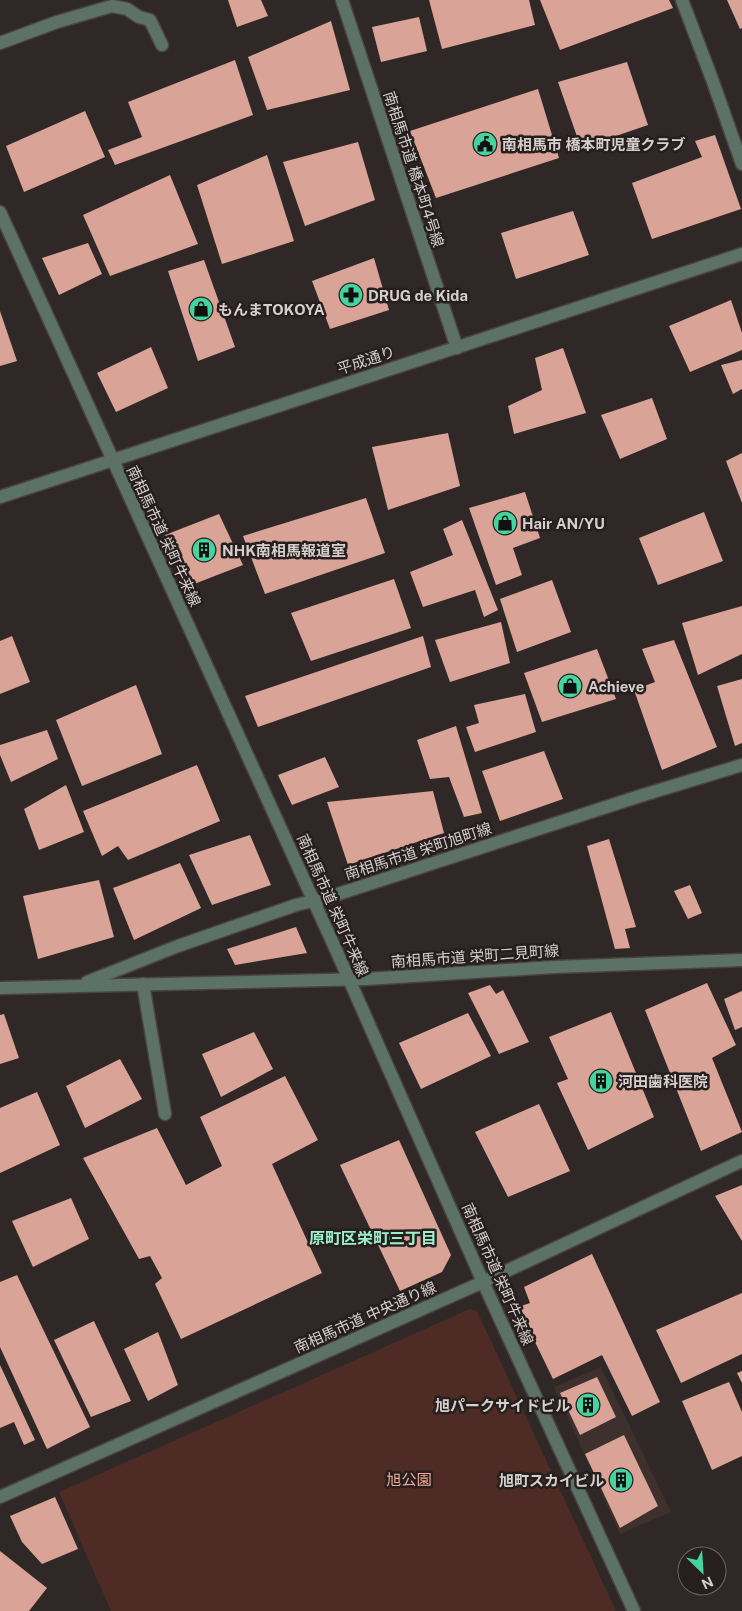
<svg xmlns="http://www.w3.org/2000/svg" width="742" height="1611" font-family="'Public Sans','Noto Sans JP',sans-serif">
<rect width="100%" height="100%" fill="#302827"/>
<!-- built -->
<polygon fill="#3e302d" points="601,1367 671,1512 620,1534 554,1387"/>
<!-- green -->
<polygon fill="#4e2b25" points="470,1309 477,1311 616,1611 111,1611 59,1492"/>
<!-- building -->
<g fill="#d9a398">
<polygon points="228,0 261,0 268,16 237,27"/>
<polygon points="429,0 529,0 535,25 442,49"/>
<polygon points="540,0 669,0 673,8 560,50"/>
<polygon points="727,0 742,0 742,28 740,29"/>
<polygon points="419,17 427,51 381,62 372,27"/>
<polygon points="331,21 350,90 267,110 248,57"/>
<polygon points="235,60 253,115 115,165 108,150 142,137 128,102"/>
<polygon points="627,62 648,125 581,148 558,82"/>
<polygon points="538,89 559,158 436,198 410,131"/>
<polygon points="85,111 105,157 24,192 6,146"/>
<polygon points="715,135 741,209 652,239 632,183 702,157 695,141"/>
<polygon points="358,142 375,200 305,226 283,162"/>
<polygon points="267,155 294,241 222,264 197,185"/>
<polygon points="170,175 198,244 110,276 83,215"/>
<polygon points="573,211 589,255 516,279 501,233"/>
<polygon points="88,243 102,274 59,295 42,258"/>
<polygon points="374,258 389,310 330,329 312,281"/>
<polygon points="204,260 235,347 198,361 168,271"/>
<polygon points="731,300 742,333 742,350 690,372 669,326"/>
<polygon points="0,311 17,361 0,366"/>
<polygon points="151,347 168,388 116,412 97,373"/>
<polygon points="563,348 586,413 514,434 508,406 542,390 535,358"/>
<polygon points="742,360 742,389 733,394 721,365"/>
<polygon points="652,398 667,439 620,459 601,415"/>
<polygon points="448,433 460,486 388,510 372,447"/>
<polygon points="742,453 742,503 726,461"/>
<polygon points="525,492 540,538 513,548 522,575 496,585 469,508"/>
<polygon points="366,498 385,553 265,594 243,536"/>
<polygon points="704,512 723,561 658,585 639,538"/>
<polygon points="219,514 243,565 189,586 165,535"/>
<polygon points="462,520 498,610 484,617 475,590 423,607 410,572 453,555 443,529"/>
<polygon points="394,579 411,628 311,661 291,613"/>
<polygon points="552,580 571,632 517,652 500,599"/>
<polygon points="742,606 742,654 698,675 682,623"/>
<polygon points="501,622 510,663 450,682 435,640"/>
<polygon points="12,636 30,682 0,694 0,641"/>
<polygon points="423,636 431,667 258,727 245,696"/>
<polygon points="674,640 717,747 662,770 634,690 655,682 642,649"/>
<polygon points="597,649 616,699 542,722 524,673"/>
<polygon points="742,679 742,743 735,746 717,686"/>
<polygon points="136,685 162,754 82,786 56,720"/>
<polygon points="525,694 536,732 475,752 466,727 479,723 474,705"/>
<polygon points="456,726 482,813 464,817 449,777 430,779 417,740"/>
<polygon points="47,730 58,759 11,782 0,755 0,745"/>
<polygon points="544,751 563,799 500,821 482,771"/>
<polygon points="325,757 339,787 292,805 278,775"/>
<polygon points="197,765 220,821 128,860 118,846 102,856 83,811"/>
<polygon points="66,785 84,832 39,850 24,809"/>
<polygon points="433,791 444,833 348,865 327,802"/>
<polygon points="250,835 271,885 212,905 189,855"/>
<polygon points="609,839 636,927 625,929 630,948 615,949 587,846"/>
<polygon points="180,863 201,908 134,940 113,888"/>
<polygon points="99,880 114,937 38,959 23,896"/>
<polygon points="690,885 702,913 688,919 674,891"/>
<polygon points="296,927 307,953 235,965 227,949"/>
<polygon points="707,983 736,1045 712,1058 742,1132 701,1151 645,1010"/>
<polygon points="490,985 496,994 503,990 529,1042 499,1054 468,993"/>
<polygon points="742,991 742,1027 735,1030 724,999"/>
<polygon points="611,1012 654,1117 588,1150 557,1083 568,1079 549,1037"/>
<polygon points="468,1013 491,1056 421,1089 399,1043"/>
<polygon points="4,1014 19,1058 0,1064 0,1015"/>
<polygon points="254,1032 273,1069 221,1097 202,1054"/>
<polygon points="120,1059 142,1099 85,1128 66,1086"/>
<polygon points="285,1076 318,1140 272,1164 322,1273 181,1339 155,1284 162,1278 150,1256 139,1259 83,1158 157,1128 186,1185 222,1166 200,1117"/>
<polygon points="37,1092 60,1145 0,1173 0,1108"/>
<polygon points="539,1104 570,1171 508,1197 475,1132"/>
<polygon points="399,1140 451,1255 442,1272 400,1291 340,1165"/>
<polygon points="742,1185 742,1241 715,1196"/>
<polygon points="71,1198 89,1239 33,1267 12,1221"/>
<polygon points="592,1254 660,1402 632,1416 602,1355 553,1379 518,1307 530,1303 524,1287"/>
<polygon points="17,1275 90,1427 47,1449 0,1347 0,1282"/>
<polygon points="742,1293 742,1354 681,1383 656,1330"/>
<polygon points="94,1321 131,1401 91,1417 54,1340"/>
<polygon points="158,1332 178,1385 148,1401 124,1349"/>
<polygon points="0,1365 35,1440 24,1445 14,1422 0,1428"/>
<polygon points="742,1371 742,1383 737,1373"/>
<polygon points="597,1377 616,1417 580,1435 560,1393"/>
<polygon points="729,1382 742,1412 742,1456 712,1470 682,1401"/>
<polygon points="624,1435 658,1506 620,1528 585,1454"/>
<polygon points="55,1497 78,1549 42,1564 22,1542 10,1516"/>
<polygon points="0,1551 47,1588 29,1611 0,1611"/>
</g>
<g fill="none" stroke-linecap="round" stroke-linejoin="round">
<!-- minor casing -->
<g stroke="#4a4342" stroke-width="15">
<g id="minor">
<polyline points="342,0 457,348"/>
<polyline points="682,0 712,79 742,164"/>
<polyline points="0,43 57,22 112,6 127,9 139,17 150,20 162,45"/>
<polyline points="0,212 336,950 483,1282 634,1611"/>
<polyline points="0,497 742,254"/>
<polyline points="87,982 178,946 296,905 329,897 640,796 742,765"/>
<polyline points="143,984 165,1114"/>
<polyline points="0,988 366,979 554,967 742,960"/>
<polyline points="0,1497 483,1282 742,1161"/>
</g>
</g>
<!-- minor -->
<use href="#minor" stroke="#5c7167" stroke-width="12"/>
</g>
<!-- icons -->
<defs>
<g id="civic-disc" transform="scale(1.25)"><circle r="9.5" fill="#44d49f" stroke="#261f1d"/><path d="M-.6-6.5H3V-4.5H.6V-3L4-1V1h2V6H-6V1h2V-1L-.6-3ZM-1.2 2.5V6h2.4V2.5Z" fill="#111"/></g>
<g id="pharmacy-disc" transform="scale(1.25)"><circle r="9.5" fill="#44d49f" stroke="#261f1d"/><path d="M-2-6h4v4h4v4h-4v4h-4v-4h-4v-4h4Z" fill="#111"/></g>
<g id="shop-disc" transform="scale(1.25)"><circle r="9.5" fill="#44d49f" stroke="#261f1d"/><path d="M-5-2.5h2.3a2.7 3.5 0 0 1 5.4 0H5L5.5 6h-11ZM-1.5-2.5h3a1.5 2.3 0 0 0-3 0Z" fill="#111"/></g>
<g id="building-disc" transform="scale(1.25)"><circle r="9.5" fill="#44d49f" stroke="#261f1d"/><path d="M-4-6H4V6H1V3H-1V6H-4ZM-2.5-4.3h1.7v1.8h-1.7ZM.8-4.3h1.7v1.8H.8ZM-2.5-1h1.7V.8h-1.7ZM.8-1h1.7V.8H.8Z" fill="#111"/></g>
</defs>
<g fill-rule="evenodd">
<use href="#civic-disc" x="485" y="144"/>
<use href="#pharmacy-disc" x="351" y="295"/>
<use href="#shop-disc" x="201" y="309"/>
<use href="#shop-disc" x="505" y="523"/>
<use href="#building-disc" x="204" y="550"/>
<use href="#shop-disc" x="570" y="686"/>
<use href="#building-disc" x="601" y="1081"/>
<use href="#building-disc" x="588" y="1405"/>
<use href="#building-disc" x="621" y="1480"/>
</g>
<g text-anchor="middle" dominant-baseline="central" stroke-width="5" stroke-linejoin="round" paint-order="stroke">
<!-- poi labels -->
<g font-size="15" font-weight="bold" fill="#d5d0cf" stroke="#261f1d" text-anchor="start">
<text x="502" y="144">南相馬市 橋本町児童クラブ</text>
<text x="368" y="295">DRUG de Kida</text>
<text x="218" y="309">もんまTOKOYA</text>
<text x="522" y="523">Hair AN/YU</text>
<text x="222" y="550">NHK南相馬報道室</text>
<text x="588" y="686">Achieve</text>
<text x="618" y="1081">河田歯科医院</text>
<text x="570" y="1405" text-anchor="end">旭パークサイドビル</text>
<text x="604" y="1480" text-anchor="end">旭町スカイビル</text>
</g>
<!-- street labels -->
<g font-size="15" fill="#d5d0cf" stroke="#261f1d">
<text transform="translate(414 169) rotate(72)">南相馬市道 橋本町4号線</text>
<text transform="translate(366 360) rotate(-18)">平成通り</text>
<text transform="translate(164 536) rotate(65)">南相馬市道 栄町牛来線</text>
<text transform="translate(418 851) rotate(-18)">南相馬市道 栄町旭町線</text>
<text transform="translate(333 905) rotate(66)">南相馬市道 栄町牛来線</text>
<text transform="translate(475 956) rotate(-4)">南相馬市道 栄町二見町線</text>
<text transform="translate(498 1274) rotate(66)">南相馬市道 栄町牛来線</text>
<text transform="translate(365 1317) rotate(-24)">南相馬市道 中央通り線</text>
</g>
<!-- park labels -->
<g font-size="15" fill="#faaa9a" stroke="#261f1d">
<text x="409" y="1479">旭公園</text>
</g>
<!-- neighbourhood labels -->
<g font-size="16" font-weight="bold" fill="#9af0ca" stroke="#261f1d">
<text x="373" y="1238">原町区栄町三丁目</text>
</g>
</g>
<!-- north arrow -->
<g transform="translate(702 1571) rotate(155)"><circle r="24" fill="#261f1d" stroke="#6c6664"/>
<path d="M0-4L9 19L0 12L-9 19Z" fill="#44d49f"/>
<text y="-8" font-size="14" font-weight="bold" text-anchor="middle" fill="#d5d0cf">N</text>
</g>
</svg>
